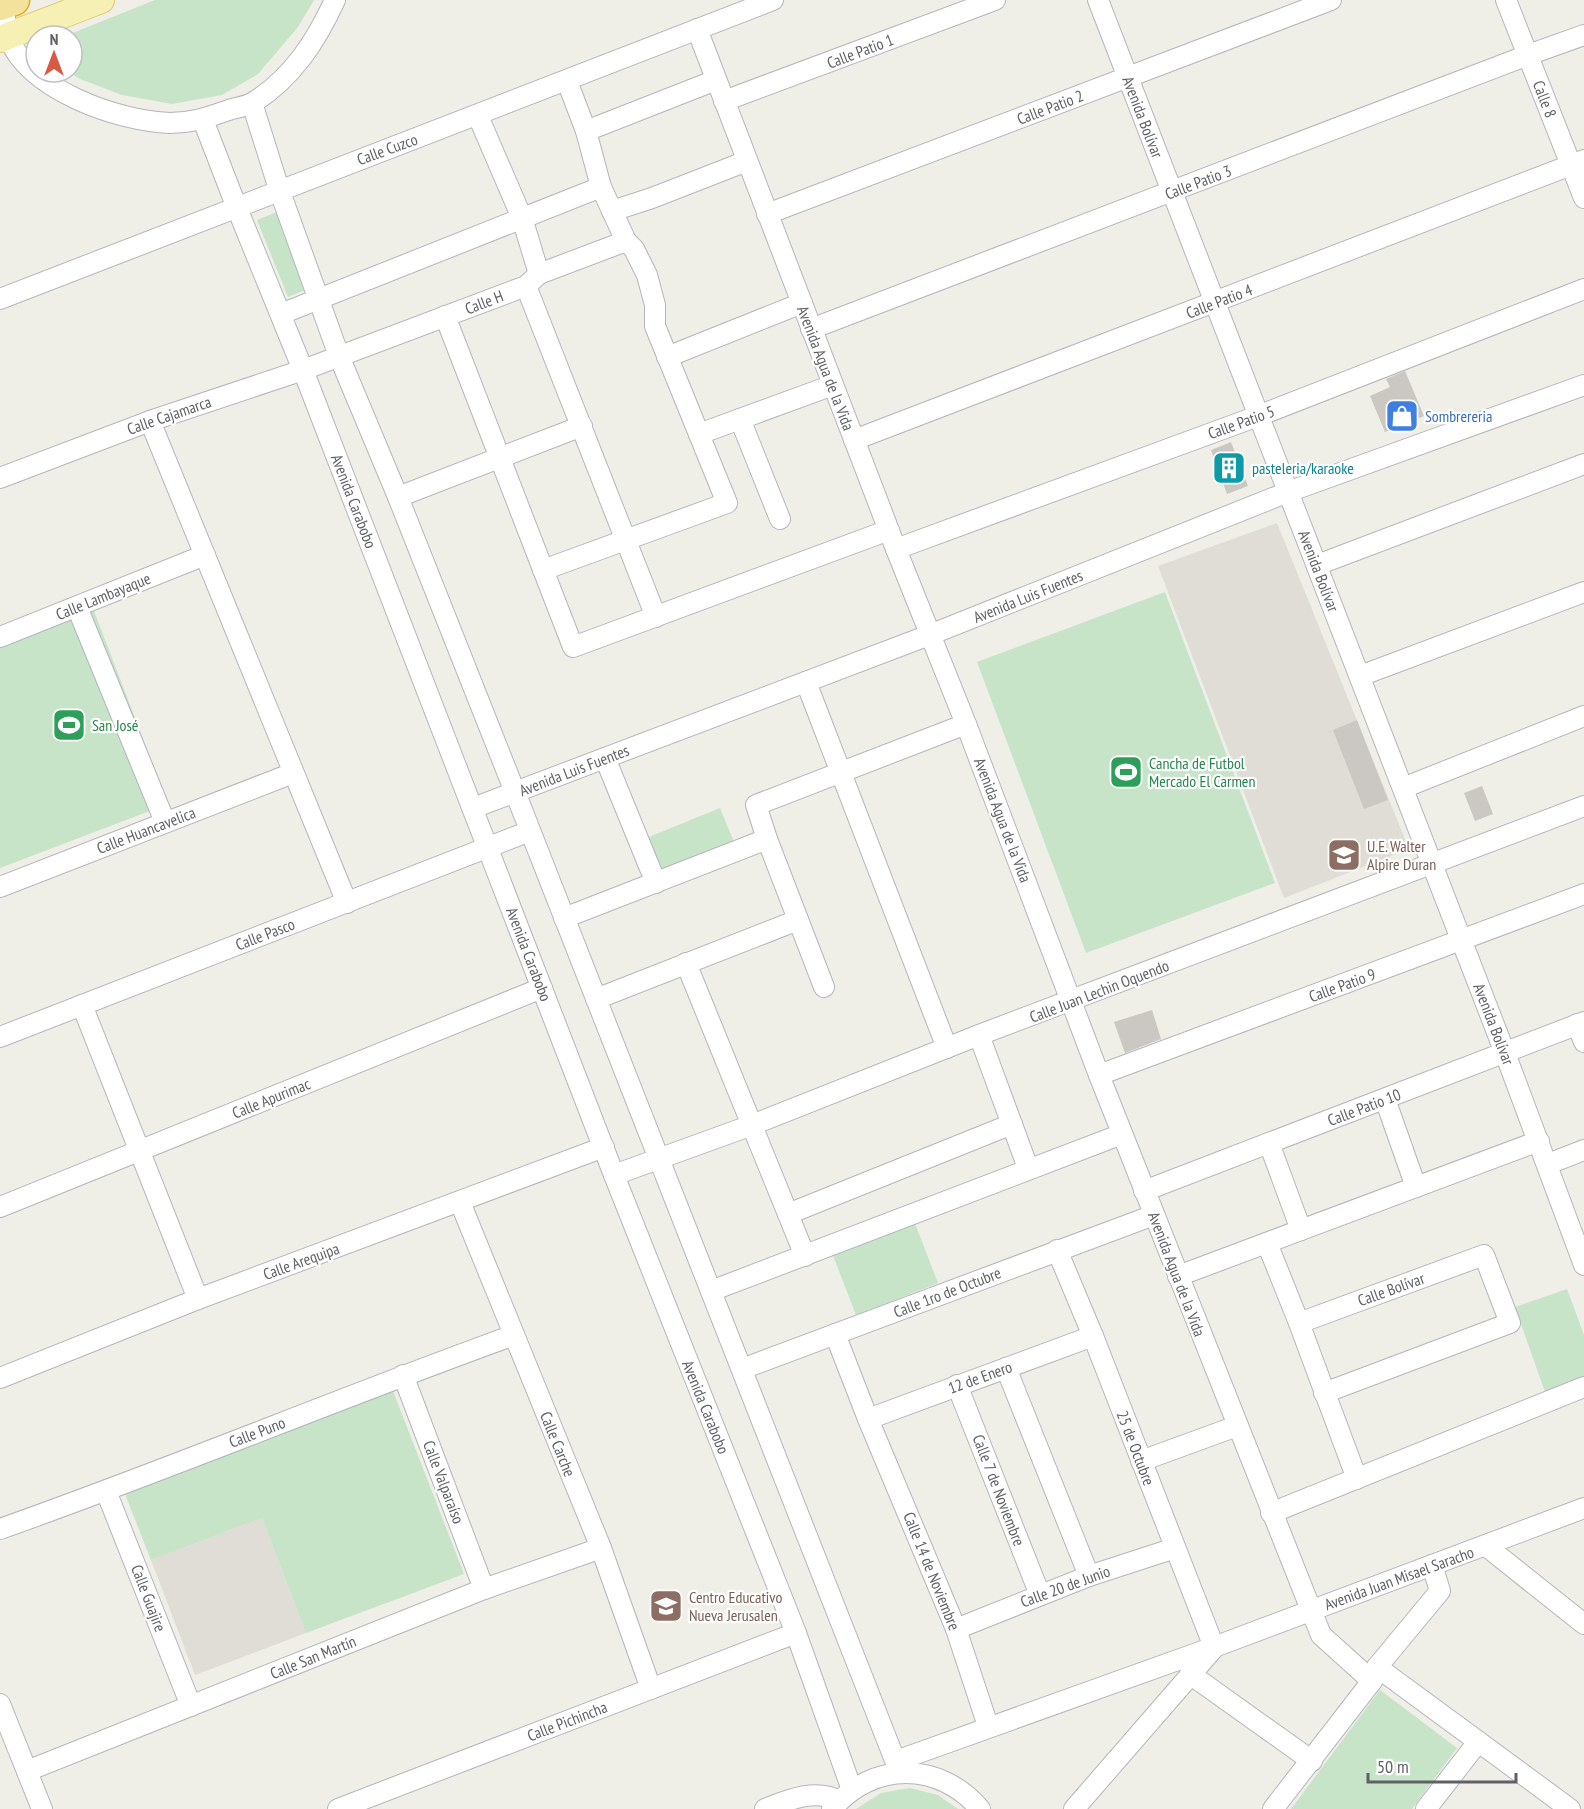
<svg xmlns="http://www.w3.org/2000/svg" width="1584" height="1809" font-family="'PT Sans Narrow',sans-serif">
<rect width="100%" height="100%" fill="#efeee7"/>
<!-- education -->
<g fill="#dfddd6">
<polygon points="1277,523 1409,849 1284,898 1158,566"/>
<polygon points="262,1518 306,1633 195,1675 151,1560"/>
</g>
<!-- green -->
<g fill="#c7e4c9">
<polygon points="155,0 314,0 298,27 258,74 222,95 172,104 122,95 80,79 68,72 72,72 72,36 65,36"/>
<polygon points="277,212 308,289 288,297 257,220"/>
<polygon points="1165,592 1275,883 1086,953 977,662"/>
<polygon points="94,611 168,804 0,868 0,647"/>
<polygon points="720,808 734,842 657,872 644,839"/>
<polygon points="914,1221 938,1283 856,1315 832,1253"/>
<polygon points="1567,1289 1584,1335 1584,1378 1545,1392 1515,1307"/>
<polygon points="393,1391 464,1574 306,1633 262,1518 151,1560 125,1494"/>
<polygon points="1380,1690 1457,1748 1412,1809 1291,1809"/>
<polygon points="910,1788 938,1795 958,1809 856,1809 881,1793"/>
</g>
<!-- building -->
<g fill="#cbc8c4">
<polygon points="1405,371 1424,416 1385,432 1370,396 1390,387 1386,379"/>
<polygon points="1231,442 1248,486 1227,494 1211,450"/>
<polygon points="1357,720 1388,800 1364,809 1333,730"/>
<polygon points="1482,786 1493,814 1475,821 1464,793"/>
<polygon points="1152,1010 1161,1039 1125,1053 1114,1022"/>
</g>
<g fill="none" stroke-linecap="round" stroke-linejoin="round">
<!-- minor casing -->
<g stroke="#b4b6ba" stroke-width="22">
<g id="minor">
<path d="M5 0C4 10 5 27 8 36 28 90 117 121 170 123 195 123 210 116 232 109 239 107 248 106 254 102 293 77 316 41 335 0"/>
<polyline points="1098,0 1505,1053 1584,1265"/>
<polyline points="1506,0 1584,198"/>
<polyline points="697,29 896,549 966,724 1099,1075 1321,1635 1372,1681"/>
<polyline points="724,101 995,0"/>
<polyline points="252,103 279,189 339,356 398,497 515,792 900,1773"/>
<polyline points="478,116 522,218 539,274"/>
<polyline points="203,120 237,208 303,370 614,1175 796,1633 852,1790"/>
<polyline points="586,131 716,80"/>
<polyline points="612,211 652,198 747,161"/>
<polyline points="767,214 1331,0"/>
<polyline points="526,286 656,617"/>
<polyline points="0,299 773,0"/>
<polyline points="281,314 601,187"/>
<polyline points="445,316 573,647 889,530"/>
<polyline points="811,329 1528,55 1584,35"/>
<polyline points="667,357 802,303"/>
<polyline points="740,419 780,519"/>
<polyline points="150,421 347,903"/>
<polyline points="699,434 833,385"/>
<polyline points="854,440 1584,160"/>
<polyline points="0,478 150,421 303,370 526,286 539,274 626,241"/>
<polyline points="398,497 582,426"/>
<polyline points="896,549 1258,416 1584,289"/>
<polyline points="1317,565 1584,464"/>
<polyline points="543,570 727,503 655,326 655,305 647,275 634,249 626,241 601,187 586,131 567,81"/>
<polyline points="77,607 165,822"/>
<polyline points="0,637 205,555"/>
<polyline points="1360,676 1584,592"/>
<polyline points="806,682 947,1048"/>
<polyline points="605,758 656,883"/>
<polyline points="1403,788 1584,716"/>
<polyline points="473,808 932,634 1288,492 1584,385"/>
<polyline points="0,887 293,773"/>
<polyline points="564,918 767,839"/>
<polyline points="686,963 805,1256"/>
<polyline points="824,987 767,839 756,805 966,724"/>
<polyline points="596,999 798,920"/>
<polyline points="82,1005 198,1299"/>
<polyline points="1577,1024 1584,1042"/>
<polyline points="979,1035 1028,1168"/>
<polyline points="0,1037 530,831"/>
<polyline points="1099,1075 1584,894"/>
<polyline points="1385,1099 1416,1187"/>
<polyline points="1269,1143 1301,1230"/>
<polyline points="1548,1164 1584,1150"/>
<polyline points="614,1175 752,1125 979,1035 1584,806"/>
<polyline points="1144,1191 1584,1022"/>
<polyline points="460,1202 601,1548 651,1689"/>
<polyline points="0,1207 542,988"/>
<polyline points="788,1214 1012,1124"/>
<polyline points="1267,1243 1299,1323 1357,1479"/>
<polyline points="1057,1250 1093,1336 1214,1647"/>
<polyline points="1178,1276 1539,1141"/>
<polyline points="711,1291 1122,1134"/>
<polyline points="1299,1323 1484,1255 1510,1323 1324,1393"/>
<polyline points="835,1334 868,1419 956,1629 988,1726"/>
<polyline points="1006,1368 1089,1576"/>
<polyline points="742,1369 1154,1215"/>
<polyline points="403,1375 484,1589"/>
<polyline points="0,1378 198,1299 604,1147"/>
<polyline points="957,1385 1040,1595"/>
<polyline points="868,1419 1093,1336"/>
<polyline points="1141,1461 1237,1426"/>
<polyline points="106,1491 191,1706"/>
<polyline points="1271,1513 1584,1387"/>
<path d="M0 1529C173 1468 342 1397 514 1335"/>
<polyline points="1486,1546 1584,1624"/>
<polyline points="956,1629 1089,1576 1175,1548"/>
<polyline points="1377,1667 1570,1809"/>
<polyline points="1190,1674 1312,1761"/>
<polyline points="0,1704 42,1809"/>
<polyline points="896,1761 1214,1647 1584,1508"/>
<polyline points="27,1771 484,1589 601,1548"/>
<polyline points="338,1809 796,1633"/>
<path d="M765 1809C788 1800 816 1788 839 1801"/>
<path d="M832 1809C873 1761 939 1761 980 1809"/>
<polyline points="1074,1809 1213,1649"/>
<polyline points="1273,1809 1372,1681 1377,1667 1440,1591 1432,1565"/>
<polyline points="1426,1809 1478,1742"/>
</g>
</g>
<!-- major casing -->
<g stroke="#e3ca6c" stroke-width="28">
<polyline id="major" points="0,39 101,0"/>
</g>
<!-- highway casing -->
<g stroke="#dead18" stroke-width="33">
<polyline id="highway" points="0,5 14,0"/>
</g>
<!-- minor -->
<use href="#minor" stroke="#fff" stroke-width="20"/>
<!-- major -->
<use href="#major" stroke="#f7f0b4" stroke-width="26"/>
<!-- highway -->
<use href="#highway" stroke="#f2e29b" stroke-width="30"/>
</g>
<!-- icons -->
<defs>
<g id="shop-square" transform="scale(1.725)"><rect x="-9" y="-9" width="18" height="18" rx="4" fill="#3f7fe0" stroke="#fff"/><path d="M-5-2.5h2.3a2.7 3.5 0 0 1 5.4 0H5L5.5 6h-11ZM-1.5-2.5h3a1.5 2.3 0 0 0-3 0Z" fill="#fff"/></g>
<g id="building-square" transform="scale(1.725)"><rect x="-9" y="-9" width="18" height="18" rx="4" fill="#0f9aa8" stroke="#fff"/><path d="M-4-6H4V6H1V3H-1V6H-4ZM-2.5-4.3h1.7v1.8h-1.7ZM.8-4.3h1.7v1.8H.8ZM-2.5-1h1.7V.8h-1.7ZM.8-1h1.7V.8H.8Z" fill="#fff"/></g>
<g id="stadium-square" transform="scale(1.725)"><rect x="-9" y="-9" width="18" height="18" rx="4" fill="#2e9e5b" stroke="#fff"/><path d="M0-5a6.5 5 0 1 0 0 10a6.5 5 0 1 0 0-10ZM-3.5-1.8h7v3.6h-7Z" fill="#fff"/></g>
<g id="school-square" transform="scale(1.725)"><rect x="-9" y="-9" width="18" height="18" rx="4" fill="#8d6e63" stroke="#fff"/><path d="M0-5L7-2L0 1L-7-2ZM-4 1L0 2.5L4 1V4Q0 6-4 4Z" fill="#fff"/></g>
</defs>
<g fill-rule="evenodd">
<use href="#shop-square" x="1402" y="416"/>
<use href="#building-square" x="1229" y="468"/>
<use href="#stadium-square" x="69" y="725"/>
<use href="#stadium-square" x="1126" y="772"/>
<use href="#school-square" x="1344" y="855"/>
<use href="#school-square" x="666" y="1606"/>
</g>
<g text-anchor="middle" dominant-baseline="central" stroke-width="4.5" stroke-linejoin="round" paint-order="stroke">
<!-- street labels -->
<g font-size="16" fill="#5f6166" stroke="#fff">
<text transform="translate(860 51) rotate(-21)">Calle Patio 1</text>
<text transform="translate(1545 99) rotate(69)">Calle 8</text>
<text transform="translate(1050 107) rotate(-21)">Calle Patio 2</text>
<text transform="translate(1143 117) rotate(69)">Avenida Bolívar</text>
<text transform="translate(387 149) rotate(-20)">Calle Cuzco</text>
<text transform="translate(1198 182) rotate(-21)">Calle Patio 3</text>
<text transform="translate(1219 301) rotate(-21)">Calle Patio 4</text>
<text transform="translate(484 302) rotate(-21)">Calle H</text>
<text transform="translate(826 368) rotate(69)">Avenida Agua de la Vida</text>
<text transform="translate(169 415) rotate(-19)">Calle Cajamarca</text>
<text transform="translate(1241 422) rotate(-20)">Calle Patio 5</text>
<text transform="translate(354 501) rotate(69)">Avenida Carabobo</text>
<text transform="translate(1319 571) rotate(69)">Avenida Bolívar</text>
<text transform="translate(103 596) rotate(-22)">Calle Lambayaque</text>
<text transform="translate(1028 596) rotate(-22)">Avenida Luis Fuentes</text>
<text transform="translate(574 770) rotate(-21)">Avenida Luis Fuentes</text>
<text transform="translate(1003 820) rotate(69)">Avenida Agua de la Vida</text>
<text transform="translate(146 830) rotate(-21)">Calle Huancavelica</text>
<text transform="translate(265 934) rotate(-21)">Calle Pasco</text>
<text transform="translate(529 954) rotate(69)">Avenida Carabobo</text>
<text transform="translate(1342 985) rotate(-20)">Calle Patio 9</text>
<text transform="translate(1099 991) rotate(-21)">Calle Juan Lechin Oquendo</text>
<text transform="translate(1494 1024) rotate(69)">Avenida Bolívar</text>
<text transform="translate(271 1098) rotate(-22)">Calle Apurimac</text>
<text transform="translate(1364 1107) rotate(-21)">Calle Patio 10</text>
<text transform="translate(301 1261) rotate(-20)">Calle Arequipa</text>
<text transform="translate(1177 1274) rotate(69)">Avenida Agua de la Vida</text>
<text transform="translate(1391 1289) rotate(-20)">Calle Bolívar</text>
<text transform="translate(947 1292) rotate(-21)">Calle 1ro de Octubre</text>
<text transform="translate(980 1377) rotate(-20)">12 de Enero</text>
<text transform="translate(706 1407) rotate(68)">Avenida Carabobo</text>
<text transform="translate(257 1432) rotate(-21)">Calle Puno</text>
<text transform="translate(558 1444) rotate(68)">Calle Carche</text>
<text transform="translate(1136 1448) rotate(69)">25 de Octubre</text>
<text transform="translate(444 1482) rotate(69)">Calle Valparaíso</text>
<text transform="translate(999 1490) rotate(69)">Calle 7 de Noviembre</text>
<text transform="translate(932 1571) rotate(68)">Calle 14 de Noviembre</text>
<text transform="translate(1399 1578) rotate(-20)">Avenida Juan Misael Saracho</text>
<text transform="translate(1065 1586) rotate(-20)">Calle 20 de Junio</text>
<text transform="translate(149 1598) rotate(69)">Calle Guajire</text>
<text transform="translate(313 1657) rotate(-22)">Calle San Martín</text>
<text transform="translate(567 1721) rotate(-21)">Calle Pichincha</text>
</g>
<!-- shop labels -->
<g font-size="16" fill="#366cbe" stroke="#fff" text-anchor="start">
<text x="1425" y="416">Sombrereria</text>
</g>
<!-- culture labels -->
<g font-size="16" fill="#0d838f" stroke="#fff" text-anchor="start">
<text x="1252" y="468">pasteleria/karaoke</text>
</g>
<!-- leisure labels -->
<g font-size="16" fill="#27864d" stroke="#fff" text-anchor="start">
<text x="92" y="725">San José</text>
<text x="1149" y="763">Cancha de Futbol<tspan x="1149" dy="18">Mercado El Carmen</tspan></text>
</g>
<!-- education labels -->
<g font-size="16" fill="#785e54" stroke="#fff" text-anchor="start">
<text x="1367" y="846">U.E. Walter<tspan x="1367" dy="18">Alpire Duran</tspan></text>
<text x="689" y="1597">Centro Educativo<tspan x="689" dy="18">Nueva Jerusalen</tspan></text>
</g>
</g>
<!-- north arrow -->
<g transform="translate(54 54)"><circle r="28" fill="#ffffff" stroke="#bfc0c2" stroke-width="1.5"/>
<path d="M0-4.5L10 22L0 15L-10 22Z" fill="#d85a45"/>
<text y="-9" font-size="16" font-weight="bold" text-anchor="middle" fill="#5f6166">N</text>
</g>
<!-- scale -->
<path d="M1368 1773v9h148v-9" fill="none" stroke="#5f6166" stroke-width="3"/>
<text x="1377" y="1773" font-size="18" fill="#5f6166" stroke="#ffffff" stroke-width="4.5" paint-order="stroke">50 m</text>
</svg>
